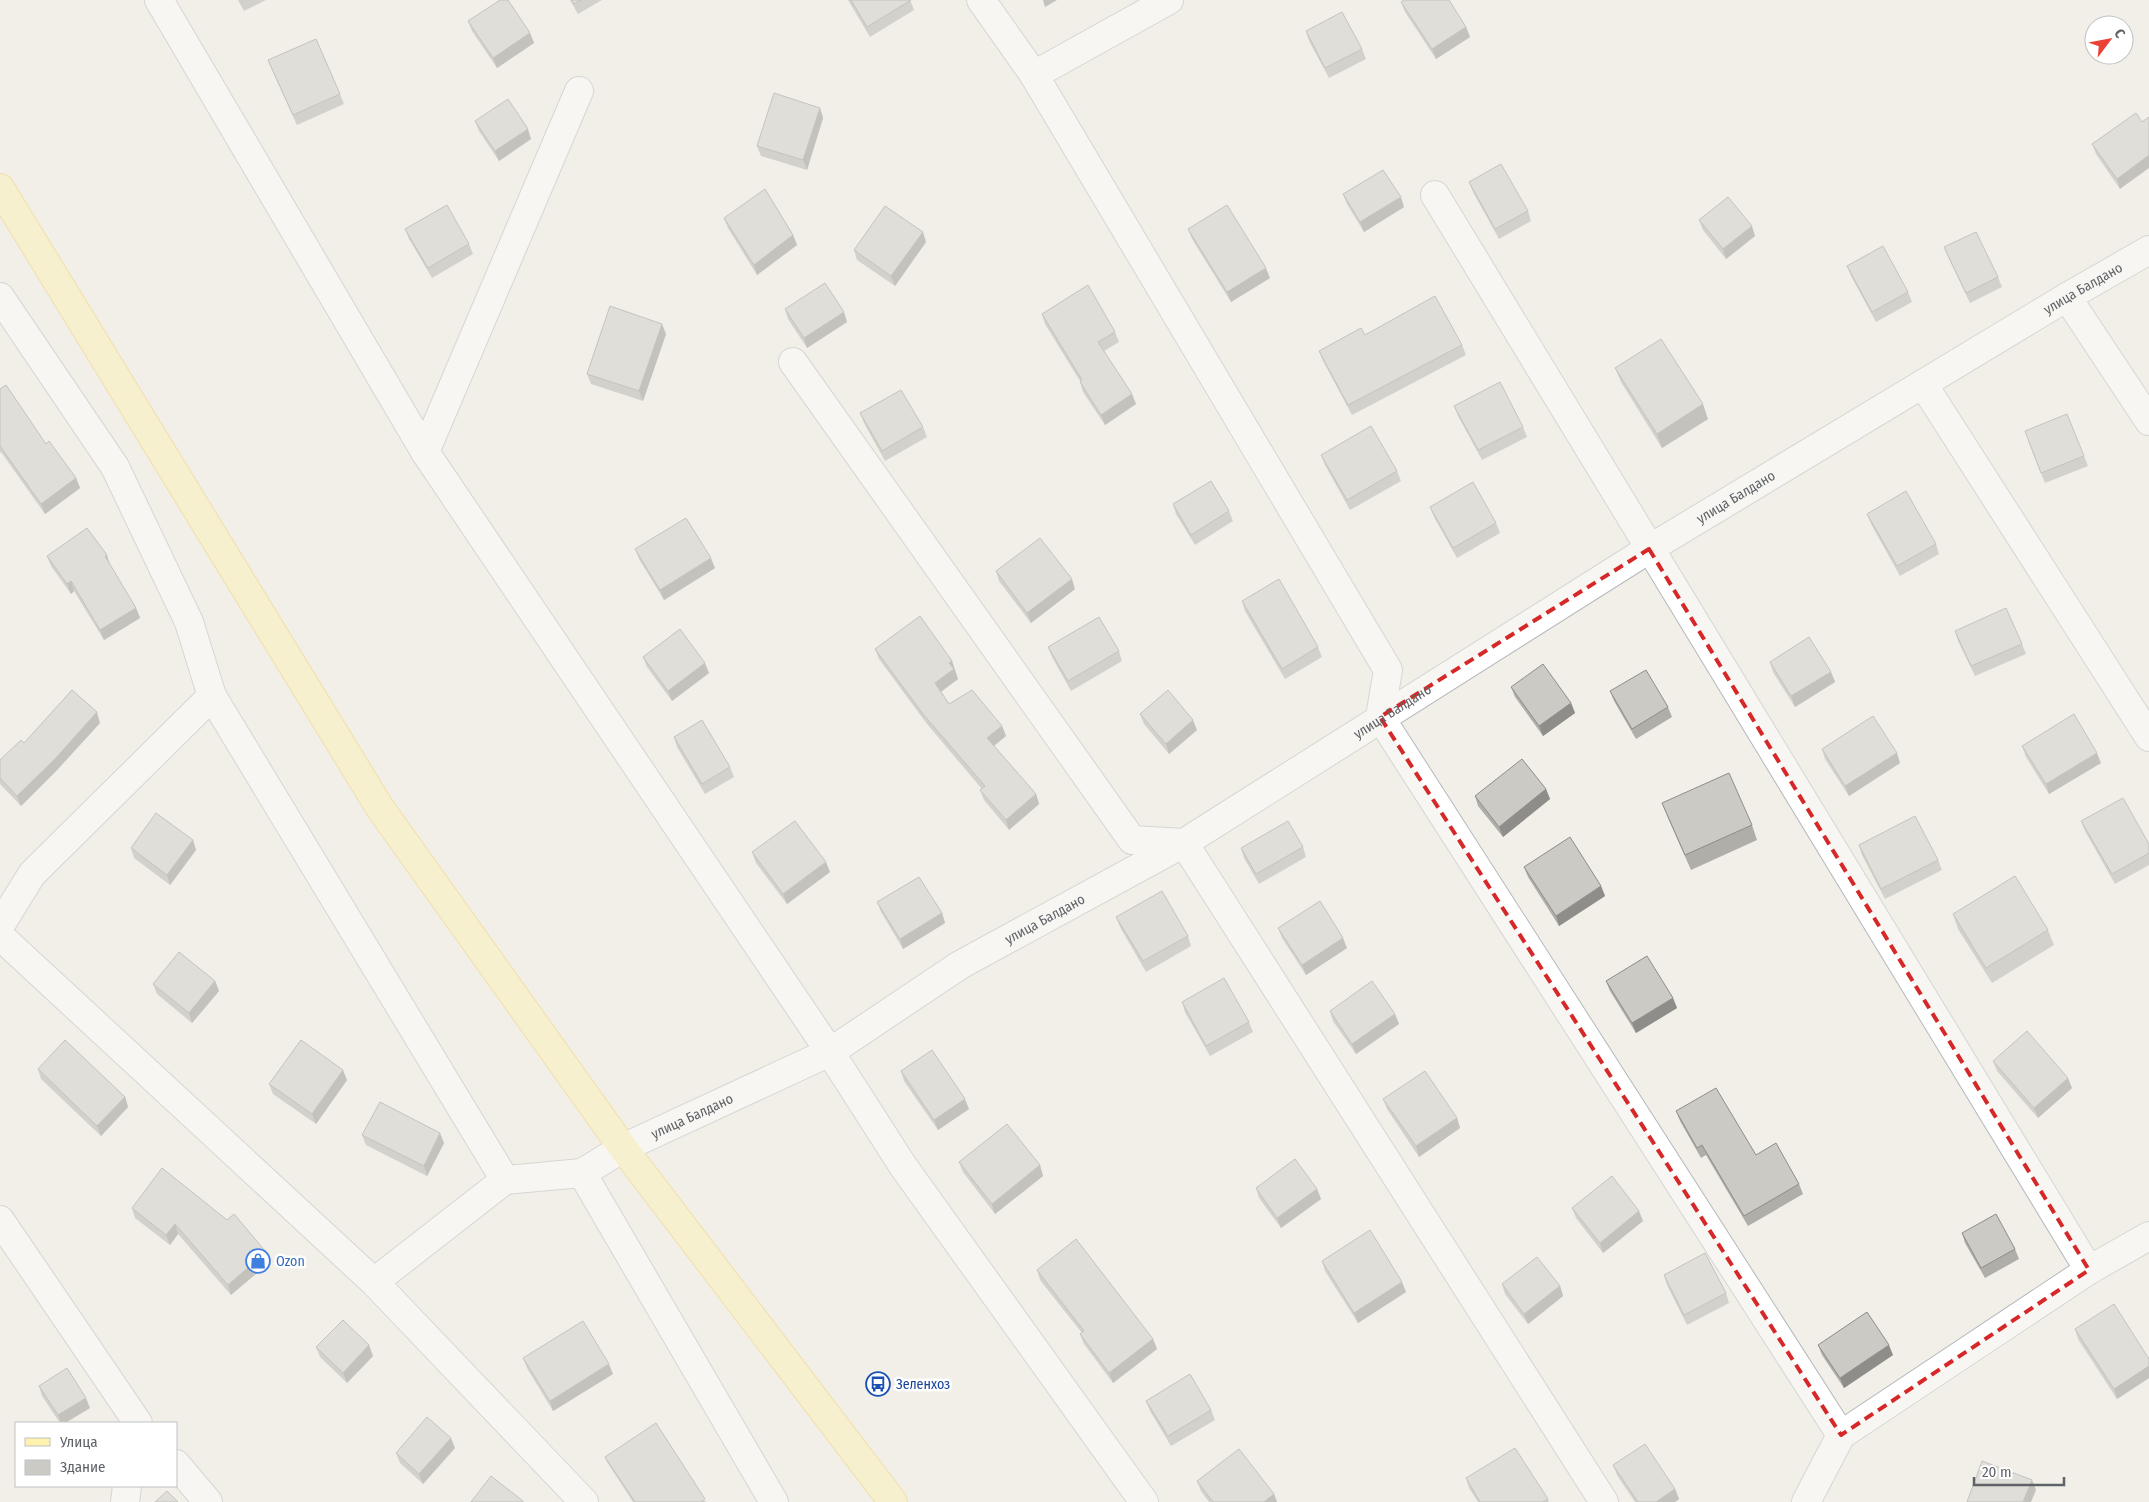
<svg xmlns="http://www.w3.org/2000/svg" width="2149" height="1502" font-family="'Fira Sans Condensed',sans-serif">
<rect width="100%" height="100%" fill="#f1efe8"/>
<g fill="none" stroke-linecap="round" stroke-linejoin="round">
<!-- minor casing -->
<g stroke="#b5b8bc" stroke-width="30">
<g id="minor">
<polyline points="159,0 425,452 830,1052 903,1166 1144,1502"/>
<polyline points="981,0 1034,75 1388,670 1380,717 1841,1435 1806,1502"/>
<polyline points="1034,75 1169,0"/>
<polyline points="1435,195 2089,1270"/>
<polyline points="0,297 115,467 189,622 212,696"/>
<polyline points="2067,297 2149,421"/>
<polyline points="793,362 1132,840 1184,843 1604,1502"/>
<polyline points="1923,384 2149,737"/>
<polyline points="425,452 579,91"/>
<polyline points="0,926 32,874 212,696 505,1180"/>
<polyline points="0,936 374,1282"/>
<polyline points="582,1173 505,1180 374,1282 584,1502"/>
<polyline points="0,1220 138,1423"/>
<polyline points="1841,1435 2089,1270 2149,1236"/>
<polyline points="176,1464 208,1502"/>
<polyline points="125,1502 127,1486"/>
<path id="s1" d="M774 1502 582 1173 623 1148 830 1052 960 965 1184 843 1649 549 2067 297 2149 250"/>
</g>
</g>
<!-- primary casing -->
<g stroke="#f2c960" stroke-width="30">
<polyline id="primary" points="0,188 380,808 623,1148 893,1502"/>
</g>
<!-- minor -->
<use href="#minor" stroke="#fff" stroke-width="28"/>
<!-- primary -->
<use href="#primary" stroke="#fff2af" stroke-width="28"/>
</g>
<!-- wall -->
<g fill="#afaea9">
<polygon points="238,0 266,0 244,11"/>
<polygon points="570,0 602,0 578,14"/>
<polygon points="848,0 910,0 914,10 870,37"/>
<polygon points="1401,2 1466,27 1470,37 1436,59 1405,12"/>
<polygon points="468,21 530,33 534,43 497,68 472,31"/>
<polygon points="1306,31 1362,49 1366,59 1329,78 1309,41"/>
<polygon points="268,60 340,94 344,104 297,125 272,70"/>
<polygon points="820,108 823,118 807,170 761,156 757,146"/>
<polygon points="475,121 531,139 499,161 479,131"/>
<polygon points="2142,122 2120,189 2096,154 2092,144"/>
<polygon points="1469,182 1528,211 1531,221 1499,239 1473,192"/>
<polygon points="1343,194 1404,207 1364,232 1347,204"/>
<polygon points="724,218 793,235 797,245 757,275 728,228"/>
<polygon points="1699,220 1755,236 1726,259 1703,230"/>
<polygon points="405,229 469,244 473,254 432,278 409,239"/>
<polygon points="1188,229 1270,278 1231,302 1192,239"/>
<polygon points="926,242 895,286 857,260 854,250"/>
<polygon points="1944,247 1998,277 2002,287 1970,303 1948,257"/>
<polygon points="1847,266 1908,292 1912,302 1876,322 1851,276"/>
<polygon points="785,309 847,322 807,348 788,319"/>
<polygon points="1042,314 1115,332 1119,342 1104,351 1136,404 1105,425 1083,392 1080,381 1045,324"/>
<polygon points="666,334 643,401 591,384 587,374"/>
<polygon points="1365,335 1462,345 1466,355 1352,415 1323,361 1319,351"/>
<polygon points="1615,368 1708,419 1662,448 1621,382"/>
<polygon points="0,389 46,444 76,478 80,488 45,514 1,452 0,453"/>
<polygon points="1454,406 1523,427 1527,437 1482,460 1458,416"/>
<polygon points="860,413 923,427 927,437 885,461 864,423"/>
<polygon points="2028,441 2084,456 2088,466 2045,483"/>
<polygon points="1321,455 1397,471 1401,481 1350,510 1325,465"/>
<polygon points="1173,504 1229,511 1233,521 1195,545 1176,514"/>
<polygon points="1430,507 1496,523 1500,533 1457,558 1434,517"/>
<polygon points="1867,514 1936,544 1939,554 1900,576 1871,524"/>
<polygon points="635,549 715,568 664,600 639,559"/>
<polygon points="47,556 110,565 136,608 140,618 104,640 74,591 71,594 51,566"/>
<polygon points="996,571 1075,589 1031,623 999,581"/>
<polygon points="1242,601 1318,647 1322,657 1285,679 1245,611"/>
<polygon points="1955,631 2022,644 2026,654 1975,676 1958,641"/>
<polygon points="1048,647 1119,651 1122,661 1071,691 1052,657"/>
<polygon points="875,649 952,661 958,679 941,692 949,704 1002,726 1006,736 994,746 1036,794 1039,804 1009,830 984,800 980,790 982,789 927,724 879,659"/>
<polygon points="643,657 709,673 672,701 647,667"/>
<polygon points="1770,662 1831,672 1835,682 1795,707 1773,672"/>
<polygon points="1511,687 1571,703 1575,713 1543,736 1515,697"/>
<polygon points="1610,691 1668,707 1672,717 1636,739 1614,701"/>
<polygon points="1140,714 1197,730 1169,754 1144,724"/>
<polygon points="100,723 57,770 21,806 0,784 0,760 24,743"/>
<polygon points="674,737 730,767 734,777 705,794 677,747"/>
<polygon points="2022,746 2101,763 2049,794 2026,757"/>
<polygon points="1822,749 1900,763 1849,796 1825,759"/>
<polygon points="1546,789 1550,799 1503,837 1478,806 1475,796"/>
<polygon points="1662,803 1752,825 1757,840 1691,870 1668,818"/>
<polygon points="2081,821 2149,844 2149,865 2115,884 2085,831"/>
<polygon points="193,840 196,850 170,885 134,858 131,848"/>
<polygon points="1859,845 1938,860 1942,870 1885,899 1862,855"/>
<polygon points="1303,847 1306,857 1259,884 1244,858 1241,848"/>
<polygon points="752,852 830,872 787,904 756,863"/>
<polygon points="1524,867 1601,886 1605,896 1559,926 1528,877"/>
<polygon points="877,902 942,913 945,923 903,949 881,912"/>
<polygon points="1953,914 2048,930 2054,945 1992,983 1958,929"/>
<polygon points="1116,917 1188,936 1191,946 1146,972 1120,927"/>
<polygon points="1278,928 1347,948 1306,975 1282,938"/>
<polygon points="215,981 219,991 192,1023 157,994 153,984"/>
<polygon points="1606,981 1673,998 1677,1008 1636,1033 1610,991"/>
<polygon points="1182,1002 1249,1022 1253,1032 1210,1056 1185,1012"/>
<polygon points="1330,1011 1395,1014 1399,1024 1356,1054 1333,1021"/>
<polygon points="1993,1061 2072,1088 2038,1118 1997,1071"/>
<polygon points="38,1069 125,1097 128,1107 101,1136 41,1079"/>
<polygon points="901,1071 969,1109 938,1130 904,1081"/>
<polygon points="347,1080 316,1124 273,1094 269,1084"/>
<polygon points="1383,1099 1457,1118 1460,1128 1419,1157 1387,1109"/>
<polygon points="1676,1111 1756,1155 1799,1184 1803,1194 1748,1226 1706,1155 1701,1158 1680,1121"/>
<polygon points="362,1135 444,1143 427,1176 366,1145"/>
<polygon points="959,1162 1040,1165 1043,1176 995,1214 963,1172"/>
<polygon points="1256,1188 1317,1189 1321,1199 1281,1228 1259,1198"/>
<polygon points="132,1208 266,1252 270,1262 231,1295 178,1234 170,1245 135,1218"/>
<polygon points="1572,1208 1643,1221 1603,1253 1576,1218"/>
<polygon points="1962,1233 2015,1249 2019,1259 1985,1278 1965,1243"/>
<polygon points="1322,1261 1406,1292 1358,1323 1325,1271"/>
<polygon points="1037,1270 1153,1339 1157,1349 1113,1383 1084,1344 1080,1334 1082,1333 1040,1280"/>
<polygon points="1664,1275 1726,1293 1729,1303 1687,1325 1667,1285"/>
<polygon points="1502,1284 1560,1286 1563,1296 1528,1324 1505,1294"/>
<polygon points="2075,1329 2149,1359 2149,1378 2117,1399 2078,1339"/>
<polygon points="1818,1345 1893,1355 1844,1388 1822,1355"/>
<polygon points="316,1347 373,1356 347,1383 320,1357"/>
<polygon points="523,1358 613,1374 553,1411 527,1368"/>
<polygon points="39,1386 90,1408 65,1423 60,1423 42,1396"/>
<polygon points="1146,1401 1211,1410 1215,1420 1171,1446 1150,1411"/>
<polygon points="455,1448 423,1484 400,1463 396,1453"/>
<polygon points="605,1457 707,1502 633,1502 607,1462"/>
<polygon points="1613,1465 1675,1489 1679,1499 1675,1502 1635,1502 1617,1475"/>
<polygon points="1466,1478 1548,1499 1549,1502 1478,1502 1469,1488"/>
<polygon points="1197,1481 1274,1494 1277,1502 1209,1502 1201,1491"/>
</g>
<!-- shaded-wall -->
<g fill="#8f8d8a">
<polygon points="1043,0 1057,0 1045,7"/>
<polygon points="1466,27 1470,37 1436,59 1432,49"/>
<polygon points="530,33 534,43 497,68 493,58"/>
<polygon points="820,108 823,118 807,170 803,160"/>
<polygon points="528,129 531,139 499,161 495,151"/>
<polygon points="2149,155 2149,168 2120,189 2117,179"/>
<polygon points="1401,197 1404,207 1364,232 1360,222"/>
<polygon points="1752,226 1755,236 1726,259 1723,249"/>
<polygon points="923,232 926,242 895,286 891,276"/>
<polygon points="793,235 797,245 757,275 754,265"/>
<polygon points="1266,268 1270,278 1231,302 1227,292"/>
<polygon points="844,312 847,322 807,348 804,338"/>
<polygon points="662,324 666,334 643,401 639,391"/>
<polygon points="1132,394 1136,404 1105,425 1101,415"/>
<polygon points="1703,404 1708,419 1662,448 1657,434"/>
<polygon points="76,478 80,488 45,514 41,504"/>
<polygon points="107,555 110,565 108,566 105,556"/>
<polygon points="711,558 715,568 664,600 660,590"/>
<polygon points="1072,579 1075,589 1031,623 1027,613"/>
<polygon points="71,581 74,591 71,594 67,584"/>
<polygon points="136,608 140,618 104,640 100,630"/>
<polygon points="952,661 958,679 939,693 935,683 949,663"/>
<polygon points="705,663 709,673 672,701 668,691"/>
<polygon points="1831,672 1835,682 1795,707 1791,696"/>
<polygon points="1571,703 1575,713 1543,736 1539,726"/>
<polygon points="97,712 100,723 57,770 21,806 17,796"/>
<polygon points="1193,720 1197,730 1169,754 1166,744"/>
<polygon points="1002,726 1006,736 991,748 987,738"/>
<polygon points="1897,753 1900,763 1849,796 1845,786"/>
<polygon points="2097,753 2101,763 2049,794 2046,784"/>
<polygon points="1546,789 1550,799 1503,837 1499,827"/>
<polygon points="1036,794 1039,804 1009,830 1006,820"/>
<polygon points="193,840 196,850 170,885 167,875"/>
<polygon points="826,862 830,872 787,904 783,894"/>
<polygon points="1601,886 1605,896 1559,926 1556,916"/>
<polygon points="942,913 945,923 903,949 900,939"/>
<polygon points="1343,938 1347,948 1306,975 1302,965"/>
<polygon points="215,981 219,991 192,1023 189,1013"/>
<polygon points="1673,998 1677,1008 1636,1033 1632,1023"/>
<polygon points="1395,1014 1399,1024 1356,1054 1352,1044"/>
<polygon points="343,1070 347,1080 316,1124 312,1114"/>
<polygon points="2068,1078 2072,1088 2038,1118 2034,1108"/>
<polygon points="125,1097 128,1107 101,1136 97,1126"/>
<polygon points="965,1099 969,1109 938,1130 934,1120"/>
<polygon points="1457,1118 1460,1128 1419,1157 1416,1146"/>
<polygon points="440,1133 444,1143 427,1176 424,1166"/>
<polygon points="1040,1165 1043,1176 995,1214 992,1204"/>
<polygon points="1317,1189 1321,1199 1281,1228 1277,1218"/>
<polygon points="1639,1211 1643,1221 1603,1253 1600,1243"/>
<polygon points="175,1224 178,1234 170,1245 166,1235"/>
<polygon points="266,1252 270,1262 231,1295 228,1285"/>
<polygon points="1402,1282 1406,1292 1358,1323 1354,1313"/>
<polygon points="1560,1286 1563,1296 1528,1324 1524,1314"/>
<polygon points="1153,1339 1157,1349 1113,1383 1109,1373"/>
<polygon points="369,1345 373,1356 347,1383 343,1373"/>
<polygon points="1889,1345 1893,1355 1844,1388 1840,1378"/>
<polygon points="609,1364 613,1374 553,1411 550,1401"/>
<polygon points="2149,1366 2149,1378 2117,1399 2114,1389"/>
<polygon points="86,1398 90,1408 65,1423 61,1423 58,1415"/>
<polygon points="451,1438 455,1448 423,1484 419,1474"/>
<polygon points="2032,1480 2036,1490 2031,1502 2023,1502"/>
<polygon points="1675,1489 1679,1499 1675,1502 1656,1502"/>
<polygon points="1274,1494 1277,1502 1264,1502"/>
</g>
<!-- building -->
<g fill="#cccac5" stroke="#8f8d8a">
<polygon points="500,0 508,0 530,33 493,58 468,21"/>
<polygon points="572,0 581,0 574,4"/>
<polygon points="851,0 911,0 867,27"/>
<polygon points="1404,0 1449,0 1466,27 1432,49 1401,2"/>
<polygon points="1342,12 1362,49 1325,68 1306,31"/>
<polygon points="316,39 340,94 293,115 268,60"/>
<polygon points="774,93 820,108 803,160 757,146"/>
<polygon points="508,99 528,129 495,151 475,121"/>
<polygon points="2136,113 2142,122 2149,117 2149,155 2117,179 2092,144"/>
<polygon points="1501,164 1528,211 1495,229 1469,182"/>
<polygon points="1383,170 1401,197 1360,222 1343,194"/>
<polygon points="765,189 793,235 754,265 724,218"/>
<polygon points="1728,197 1752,226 1723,249 1699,220"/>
<polygon points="447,205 469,244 428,268 405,229"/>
<polygon points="1227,205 1266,268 1227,292 1188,229"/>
<polygon points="885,206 923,232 891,276 854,250"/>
<polygon points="1976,232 1998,277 1966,293 1944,247"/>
<polygon points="1883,246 1908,292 1872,312 1847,266"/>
<polygon points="825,283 844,312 804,338 785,309"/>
<polygon points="1088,285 1115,332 1098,342 1132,394 1101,415 1080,382 1082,380 1042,314"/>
<polygon points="1435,296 1462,345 1348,405 1319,351 1361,328 1365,335"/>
<polygon points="610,306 662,324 639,391 587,374"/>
<polygon points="1661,339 1703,404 1657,434 1615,368"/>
<polygon points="1500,382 1523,427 1478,450 1454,406"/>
<polygon points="6,385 46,444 49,441 76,478 41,504 0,446 0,389"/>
<polygon points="901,390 923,427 882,451 860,413"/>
<polygon points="2067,414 2084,456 2041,473 2025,431"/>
<polygon points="1371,426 1397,471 1347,500 1321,455"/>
<polygon points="1211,481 1229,511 1191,535 1173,504"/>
<polygon points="1473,482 1496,523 1453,548 1430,507"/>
<polygon points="1906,491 1936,544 1897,566 1867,514"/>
<polygon points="686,518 711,558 660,590 635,549"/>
<polygon points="87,528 107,555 105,556 136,608 100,630 71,581 67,584 47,556"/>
<polygon points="1040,538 1072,579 1027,613 996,571"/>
<polygon points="1279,579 1318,647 1282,669 1242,601"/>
<polygon points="2006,608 2022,644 1971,666 1955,631"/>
<polygon points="920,616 952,661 949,663 954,669 935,683 949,704 972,690 1002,726 987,738 1036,794 1006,820 980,790 985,786 923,714 875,649"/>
<polygon points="1099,617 1119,651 1068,681 1048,647"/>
<polygon points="680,629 705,663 668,691 643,657"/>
<polygon points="1809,637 1831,672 1791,696 1770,662"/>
<polygon points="1543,664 1571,703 1539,726 1511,687"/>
<polygon points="1646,670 1668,707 1632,729 1610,691"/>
<polygon points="72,690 97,712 54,760 17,796 0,778 0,760 21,740 24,743"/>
<polygon points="1168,690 1193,720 1166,744 1140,714"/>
<polygon points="2074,714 2097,753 2046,784 2022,746"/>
<polygon points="1873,716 1897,753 1845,786 1822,749"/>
<polygon points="702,720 730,767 702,784 674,737"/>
<polygon points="1522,759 1546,789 1499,827 1475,796"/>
<polygon points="1729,773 1752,825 1685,855 1662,803"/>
<polygon points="2123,798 2149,844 2149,853 2112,874 2081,821"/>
<polygon points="156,813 193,840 167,875 131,848"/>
<polygon points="1915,816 1938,860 1881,889 1859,845"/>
<polygon points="795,821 826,862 783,894 752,852"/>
<polygon points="1288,821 1303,847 1256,874 1241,848"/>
<polygon points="1570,837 1601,886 1556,916 1524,867"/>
<polygon points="2015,876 2048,930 1986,968 1953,914"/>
<polygon points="919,877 942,913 900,939 877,902"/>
<polygon points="1162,891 1188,936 1143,961 1116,917"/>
<polygon points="1320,901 1343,938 1302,965 1278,928"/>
<polygon points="179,952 215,981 189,1013 153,984"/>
<polygon points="1647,956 1673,998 1632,1023 1606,981"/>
<polygon points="1224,978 1249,1022 1206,1046 1182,1002"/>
<polygon points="1372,981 1395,1014 1352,1044 1330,1011"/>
<polygon points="2027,1031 2068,1078 2034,1108 1993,1061"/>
<polygon points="65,1040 125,1097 97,1126 38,1069"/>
<polygon points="301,1040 343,1070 312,1114 269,1084"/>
<polygon points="932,1050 965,1099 934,1120 901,1071"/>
<polygon points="1425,1071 1457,1118 1416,1146 1383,1099"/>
<polygon points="1716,1088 1756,1155 1776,1143 1799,1184 1744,1216 1702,1145 1697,1148 1676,1111"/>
<polygon points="380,1102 440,1133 424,1166 362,1135"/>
<polygon points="1007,1124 1040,1165 992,1204 959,1162"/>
<polygon points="1295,1159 1317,1189 1277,1218 1256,1188"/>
<polygon points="162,1168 227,1220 234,1214 266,1252 228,1285 175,1224 166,1235 132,1208"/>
<polygon points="1612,1176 1639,1211 1600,1243 1572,1208"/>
<polygon points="1996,1214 2015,1249 1981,1268 1962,1233"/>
<polygon points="1370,1230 1402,1282 1354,1313 1322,1261"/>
<polygon points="1076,1239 1153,1339 1109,1373 1080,1334 1084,1331 1037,1270"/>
<polygon points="1705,1253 1726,1293 1684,1315 1664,1275"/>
<polygon points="1537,1257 1560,1286 1524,1314 1502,1284"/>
<polygon points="2114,1304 2149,1359 2149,1366 2114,1389 2075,1329"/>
<polygon points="1867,1312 1889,1345 1840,1378 1818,1345"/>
<polygon points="343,1320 369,1345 343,1373 316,1347"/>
<polygon points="583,1321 609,1364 550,1401 523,1358"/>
<polygon points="67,1368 86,1398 58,1415 39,1386"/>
<polygon points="1190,1374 1211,1410 1168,1436 1146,1401"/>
<polygon points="427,1417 451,1438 419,1474 396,1453"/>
<polygon points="656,1423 705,1499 701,1502 635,1502 605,1457"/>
<polygon points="1645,1444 1675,1489 1656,1502 1638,1502 1613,1465"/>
<polygon points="1515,1448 1548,1499 1543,1502 1480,1502 1466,1478"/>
<polygon points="1239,1449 1274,1494 1264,1502 1213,1502 1197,1481"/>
<polygon points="1982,1461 2032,1480 2023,1502 1967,1502"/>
<polygon points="491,1476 523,1501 523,1502 471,1502"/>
<polygon points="167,1491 178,1502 155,1502"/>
</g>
<!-- marked area -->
<path d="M0 0H2149V1502H0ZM1649 549 2089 1270 1841 1435 1380 717Z" fill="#f1efe8" fill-opacity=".55" fill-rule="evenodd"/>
<path fill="none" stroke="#d62828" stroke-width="4" stroke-dasharray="10 6" stroke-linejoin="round" d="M1649 549 2089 1270 1841 1435 1380 717Z"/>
<!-- icons -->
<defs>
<g id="shop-ring" transform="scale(1.25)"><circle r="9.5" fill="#fff" stroke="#3f7fe0" stroke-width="1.5"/><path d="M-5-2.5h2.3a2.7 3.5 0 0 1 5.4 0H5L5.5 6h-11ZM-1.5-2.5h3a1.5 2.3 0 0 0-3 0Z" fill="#3f7fe0"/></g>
<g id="bus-ring" transform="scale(1.25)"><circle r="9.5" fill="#fff" stroke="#1a4fb4" stroke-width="1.5"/><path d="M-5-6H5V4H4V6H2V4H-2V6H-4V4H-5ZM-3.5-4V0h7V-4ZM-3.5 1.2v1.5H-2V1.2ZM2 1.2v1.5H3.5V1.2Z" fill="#1a4fb4"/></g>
</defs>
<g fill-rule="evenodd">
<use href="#shop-ring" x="258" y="1261"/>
<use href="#bus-ring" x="878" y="1384"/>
</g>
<g text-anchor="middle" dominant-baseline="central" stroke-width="5" stroke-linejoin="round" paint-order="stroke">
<!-- street labels -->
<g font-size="14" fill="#5f6368" stroke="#fff">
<text stroke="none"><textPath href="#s1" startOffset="2125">улица Балдано</textPath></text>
<text stroke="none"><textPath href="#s1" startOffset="1720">улица Балдано</textPath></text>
<text stroke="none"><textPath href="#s1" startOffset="1315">улица Балдано</textPath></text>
<text stroke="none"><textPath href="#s1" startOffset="910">улица Балдано</textPath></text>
<text stroke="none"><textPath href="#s1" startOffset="505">улица Балдано</textPath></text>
</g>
<!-- shop labels -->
<g font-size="14" fill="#366cbe" stroke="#fff" text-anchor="start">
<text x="276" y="1261">Ozon</text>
</g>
<!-- transit labels -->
<g font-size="14" fill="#164399" stroke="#fff" text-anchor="start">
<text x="896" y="1384">Зеленхоз</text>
</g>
</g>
<!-- legend -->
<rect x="15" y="1422" width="162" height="65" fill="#ffffff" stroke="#bfc1c3"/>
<rect x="25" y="1438" width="25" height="8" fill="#fff2af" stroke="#bfc1c3"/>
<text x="60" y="1447" font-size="15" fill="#5f6368">Улица</text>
<rect x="25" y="1460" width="25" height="15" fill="#cccac5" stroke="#bfc1c3"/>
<text x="60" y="1472" font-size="15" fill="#5f6368">Здание</text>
<!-- north arrow -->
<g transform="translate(2109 40) rotate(58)"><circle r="24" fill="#ffffff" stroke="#bfc1c3"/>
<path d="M0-4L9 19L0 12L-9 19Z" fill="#ea4335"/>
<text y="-8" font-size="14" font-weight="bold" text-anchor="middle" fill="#5f6368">С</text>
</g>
<!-- scale -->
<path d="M1974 1477v8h90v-8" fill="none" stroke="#5f6368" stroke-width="2.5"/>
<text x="1982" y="1477" font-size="15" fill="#5f6368" stroke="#ffffff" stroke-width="4" paint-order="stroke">20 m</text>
</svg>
